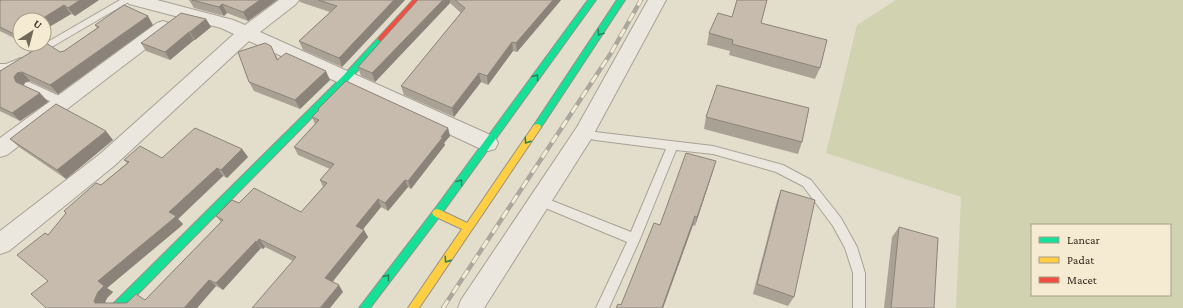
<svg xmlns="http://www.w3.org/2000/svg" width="1183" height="308" font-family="'Crimson Pro',serif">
<rect width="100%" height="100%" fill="#e3ddcc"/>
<!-- green -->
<path fill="#d1d2af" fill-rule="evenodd" d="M896 0H1183V308H956L961 197 826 153 857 25ZM1032 225H1170V295H1032Z"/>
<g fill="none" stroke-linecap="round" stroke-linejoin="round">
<!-- lane casing -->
<g stroke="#a8a296" stroke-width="2">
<g id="lane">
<polygon points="120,0 132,0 38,55 32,55 30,53 32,51"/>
<polygon points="21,58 24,59 26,61 24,63 7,70 0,70 0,64 6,64"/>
<polygon points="29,82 66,99 67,102 66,105 58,105 25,89 24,86 25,83"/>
<polygon points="584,129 595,132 713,146 783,165 811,180 841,218 857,247 865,273 865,308 853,308 853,273 845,248 833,226 803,186 776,172 713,154 676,150 640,239 609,308 596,308 627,242 536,204 534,201 536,198 540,196 631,232 666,149 595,140 580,136 579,133 580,130"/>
</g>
</g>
<!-- street casing -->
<g stroke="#a8a296" stroke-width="2">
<g id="street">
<polygon points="126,0 157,0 233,20 245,25 279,0 299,0 296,4 260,32 495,137 498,143 495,149 488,151 481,149 249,41 114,166 9,251 0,254 0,231 100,154 234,34 221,28 129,4"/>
<polygon points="648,0 666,0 591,139 484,308 458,308 461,300 577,127"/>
<polygon points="163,21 169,23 172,27 169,31 7,155 0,157 0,138 157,23"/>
</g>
</g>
<!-- fast casing -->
<g stroke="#989185" stroke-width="2">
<g id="fast">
<polygon points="588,0 596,0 440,216 370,308 359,308 434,210"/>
<polygon points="617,0 625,0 540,129 534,129 533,127 534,125"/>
<polygon points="382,36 386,39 385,41 348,81 124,308 112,308 113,304 342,77 379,37"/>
</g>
</g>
<!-- slow casing -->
<g stroke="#989185" stroke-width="2">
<polygon id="slow" points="537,124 540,125 541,127 540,129 419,308 408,308 462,229 434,216 432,213 434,210 437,209 440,210 467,223 534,125"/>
</g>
<!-- jam casing -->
<g stroke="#989185" stroke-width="2">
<polygon id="jam" points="413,0 421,0 385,41 379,41 378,39 379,37"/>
</g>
<!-- lane -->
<use href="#lane" fill="#ebe7de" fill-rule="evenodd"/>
<!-- street -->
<use href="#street" fill="#ebe7de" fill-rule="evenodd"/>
<!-- fast -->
<use href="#fast" fill="#16e098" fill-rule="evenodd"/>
<!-- slow -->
<use href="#slow" fill="#ffcf43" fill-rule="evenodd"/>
<!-- jam -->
<use href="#jam" fill="#f24e42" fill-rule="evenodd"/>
<!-- rail casing -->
<g stroke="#aaa79e" stroke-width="4.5">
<polyline id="rail" points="443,308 611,53 641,0"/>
</g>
<!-- rail -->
<use href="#rail" stroke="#f4ebd2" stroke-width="3" stroke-dasharray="9" stroke-linecap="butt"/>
</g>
<!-- wall -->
<g fill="#aaa195">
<polygon points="99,0 75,16 71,14 44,30 44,20 20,20 20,41 0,31 0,1"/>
<polygon points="189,0 277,0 248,21 227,13 224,16 194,8"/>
<polygon points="299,0 405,0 342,67 303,50 299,41 330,12 300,2"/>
<polygon points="418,0 561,0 517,52 513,51 488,85 481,82 454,117 404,95 401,86 461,13 450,3 375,82 361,76 358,67"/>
<polygon points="206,19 211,27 195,40 194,40 170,60 146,51 141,43"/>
<polygon points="761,23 820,68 815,79 729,55 730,51 707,45 709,33"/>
<polygon points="95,25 153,25 58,94 30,81 25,82 23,85 40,93 48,102 20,121 0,111 0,71 64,51 97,28"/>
<polygon points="276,55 278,60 330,80 300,109 254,91 249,82"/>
<polygon points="318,109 448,128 450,136 444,143 445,145 411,189 408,187 388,211 381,207 363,229 368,237 333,281 343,292 293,261 265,247 263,249 261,248 223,290 216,286 197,308 46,308 48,281 48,235 101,185 127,163 124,160 162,158 242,149 248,157 227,178 223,176 178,219 183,224 180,227 107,288 113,292 107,298 105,303 127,303 145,300 221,222 216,216 239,203 301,212 323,187 320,180 330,169 298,155 294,147 315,124 312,117 318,110"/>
<polygon points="706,117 802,142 798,154 704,129"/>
<polygon points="10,139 113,140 66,179 19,147"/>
<polygon points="713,171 695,226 693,225 663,308 616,308 621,305"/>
<polygon points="781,190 794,297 788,306 753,294 777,201"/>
<polygon points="899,227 934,308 884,308 892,237"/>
</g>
<!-- shaded-wall -->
<g fill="#8b8379">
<polygon points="80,0 99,0 75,16 68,8"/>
<polygon points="260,0 277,0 248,21 243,12"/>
<polygon points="394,0 405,0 342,67 339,58"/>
<polygon points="443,0 450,0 450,3 375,82 372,73"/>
<polygon points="553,0 561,0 517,52 516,43"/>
<polygon points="222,4 227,13 224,16 219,7"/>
<polygon points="64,5 71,14 44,30 44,20 40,20"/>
<polygon points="148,16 153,25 58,94 50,85"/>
<polygon points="206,19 211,27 195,40 190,32"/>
<polygon points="20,32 20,39 16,35"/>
<polygon points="189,32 194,40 170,60 165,52"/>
<polygon points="512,42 513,51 488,85 487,76"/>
<polygon points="326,71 330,80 300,109 295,100"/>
<polygon points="22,72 30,81 25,82 23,86 16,82 14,77 17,73"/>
<polygon points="479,73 481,82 454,117 452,108"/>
<polygon points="40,93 48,102 20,121 12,113"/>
<polygon points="448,128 450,136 444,143 445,145 411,189 408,181"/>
<polygon points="106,131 113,140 66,179 57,170"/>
<polygon points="242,149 248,157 227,178 221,170"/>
<polygon points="716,161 713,171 695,226 697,217"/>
<polygon points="217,168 223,176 178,219 183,224 180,227 107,288 98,281 169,212"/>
<polygon points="405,180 408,187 388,211 385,203"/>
<polygon points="378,199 381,207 360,233 356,226"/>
<polygon points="695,216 693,225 663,308 662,308"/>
<polygon points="364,230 368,237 330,285 325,278"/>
<polygon points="259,239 265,247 263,249 257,242"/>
<polygon points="256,241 261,248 223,290 216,283"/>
<polygon points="209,280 216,286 197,308 184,308"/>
<polygon points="339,285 343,292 330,308 320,308"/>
<polygon points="104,286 113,292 107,298 103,307 95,303 94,301 98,292"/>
</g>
<!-- building -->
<g fill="#c6bbad" stroke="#8b8379">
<polygon points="2,0 80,0 68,8 64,5 40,20 20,20 20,32 16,35 0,27 0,1"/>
<polygon points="192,0 260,0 243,12 222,4 219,7"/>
<polygon points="318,0 394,0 339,58 299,41 337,6"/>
<polygon points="418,0 443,0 372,73 358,67"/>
<polygon points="455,0 553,0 516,43 512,42 487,76 479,73 452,108 401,86 465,8"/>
<polygon points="737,0 767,0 761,23 827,40 820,68 732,44 733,40 709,33 718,13 732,17"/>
<polygon points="124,5 148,16 50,85 22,72 17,73 14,77 16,82 40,93 12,113 0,107 0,71 46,43 60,52 64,51 99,27 95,25"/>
<polygon points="181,13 206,19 190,32 189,32 165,52 141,43"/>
<polygon points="265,43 271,46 277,60 286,53 326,71 295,100 249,82 238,52"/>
<polygon points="346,81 448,128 441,137 443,137 408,181 405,180 385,203 378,199 356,226 364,230 325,278 339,285 320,308 252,308 296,257 259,239 257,242 256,241 216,283 209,280 184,308 46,308 31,294 48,281 17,255 45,233 48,235 66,213 64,211 96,183 101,185 129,162 124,160 140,146 162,158 195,128 242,149 221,170 217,168 169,212 176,216 173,219 98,281 104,286 98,292 94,301 95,303 127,303 136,294 145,300 223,220 216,216 232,200 239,203 254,188 301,212 327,183 320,180 334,164 294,147 319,120 312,117 319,110 318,109"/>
<polygon points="717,85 809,108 802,142 706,117"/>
<polygon points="56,104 106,131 57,170 10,139"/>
<polygon points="686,153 716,161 697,217 695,216 662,308 616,308 618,304 621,305 654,223 660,225"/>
<polygon points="781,190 815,200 794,297 757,284"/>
<polygon points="899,227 938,238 934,308 891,308"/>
</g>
<!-- one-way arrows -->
<defs><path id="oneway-chevron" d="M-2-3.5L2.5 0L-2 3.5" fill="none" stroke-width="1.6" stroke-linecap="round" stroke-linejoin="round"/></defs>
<g stroke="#26855b">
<use href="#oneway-chevron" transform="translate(600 33) rotate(124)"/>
<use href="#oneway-chevron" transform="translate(536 77) rotate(-54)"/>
<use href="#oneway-chevron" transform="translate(527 141) rotate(124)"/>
<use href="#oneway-chevron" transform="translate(460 182) rotate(-54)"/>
<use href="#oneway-chevron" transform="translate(447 260) rotate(125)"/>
<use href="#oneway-chevron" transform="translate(387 277) rotate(-52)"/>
</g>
<!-- legend -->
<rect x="1031" y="224" width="140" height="72" fill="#f4ebd2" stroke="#a89e8a"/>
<rect x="1039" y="237" width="20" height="6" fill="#16e098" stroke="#a89e8a"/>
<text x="1067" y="244" font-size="12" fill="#362a1e">Lancar</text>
<rect x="1039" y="257" width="20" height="6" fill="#ffcf43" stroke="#a89e8a"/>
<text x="1067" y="264" font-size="12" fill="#362a1e">Padat</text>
<rect x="1039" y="277" width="20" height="6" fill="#f24e42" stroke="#a89e8a"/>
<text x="1067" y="284" font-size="12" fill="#362a1e">Macet</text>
<!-- north arrow -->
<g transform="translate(32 32) rotate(36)"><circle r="19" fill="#f4ebd2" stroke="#a89e8a"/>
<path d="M0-3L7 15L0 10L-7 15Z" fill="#73695b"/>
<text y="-6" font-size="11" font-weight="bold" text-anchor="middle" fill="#362a1e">U</text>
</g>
</svg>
